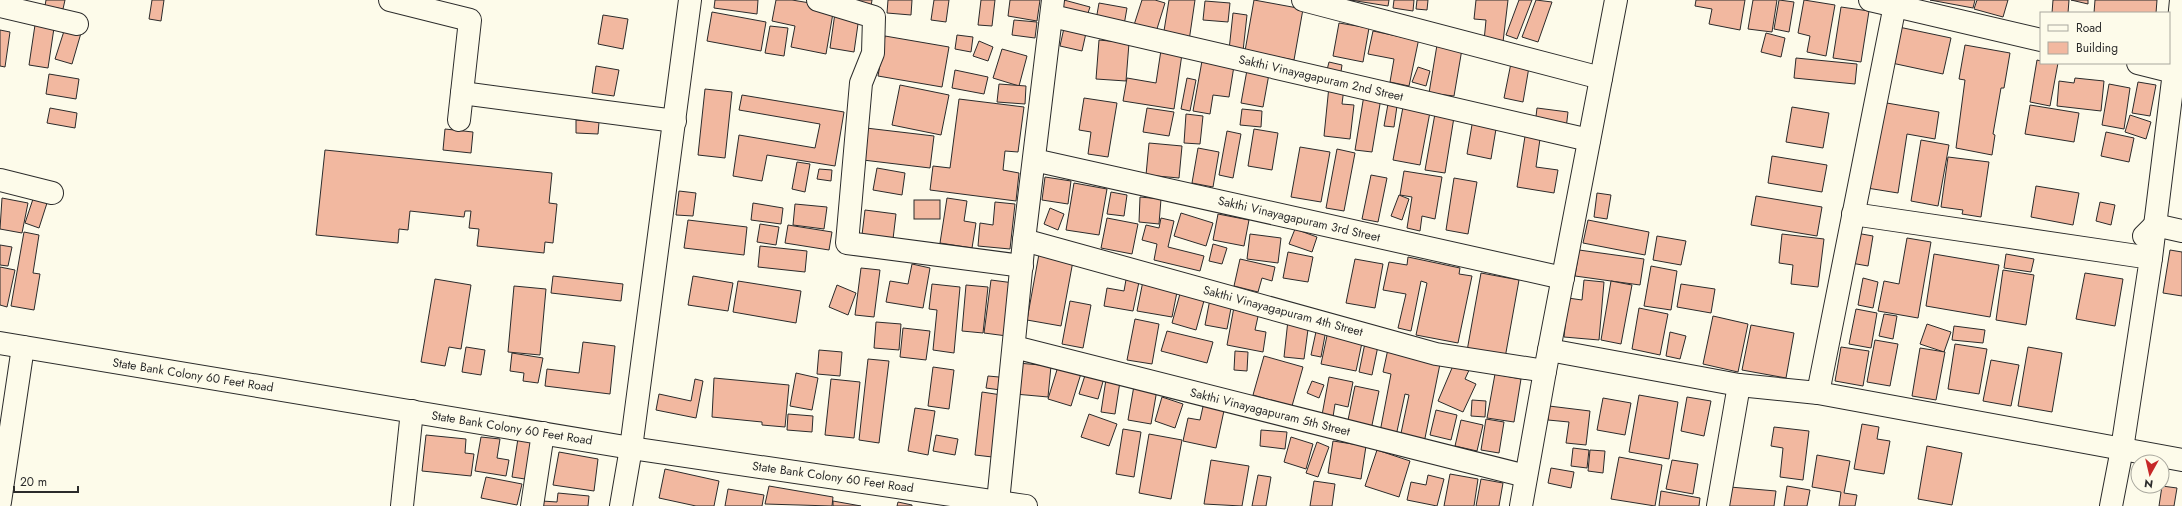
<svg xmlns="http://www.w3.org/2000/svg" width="2182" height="506" font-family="Jost,sans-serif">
<rect width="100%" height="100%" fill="#fdfbea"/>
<!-- building -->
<g fill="#f2b8a0" stroke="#2b2b2b">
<polygon points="46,0 65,0 63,9 45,6"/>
<polygon points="152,0 164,0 161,21 149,19"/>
<polygon points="715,0 758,0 757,14 714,8"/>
<polygon points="776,0 792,0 816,4 833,13 826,54 791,47 795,26 772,21"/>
<polygon points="855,0 872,0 871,6"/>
<polygon points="888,0 912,0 911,15 887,13"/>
<polygon points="934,0 949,0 946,22 931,20"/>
<polygon points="981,0 995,0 992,26 978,25"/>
<polygon points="1010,0 1040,0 1037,21 1008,16"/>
<polygon points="1064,0 1090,7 1086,19 1060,11"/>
<polygon points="1142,0 1155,0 1165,3 1156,32 1134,25"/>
<polygon points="1169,0 1195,0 1189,41 1163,37"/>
<polygon points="1254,0 1303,9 1294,60 1245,51"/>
<polygon points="1350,0 1389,0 1388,6"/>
<polygon points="1394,0 1414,0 1413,11 1393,8"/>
<polygon points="1417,0 1428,0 1427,10 1416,9"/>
<polygon points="1476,0 1508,0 1503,42 1484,41 1486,20 1474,19"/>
<polygon points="1519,0 1532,0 1517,39 1506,35"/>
<polygon points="1536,0 1552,2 1538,42 1522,37"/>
<polygon points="1696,0 1745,0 1740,30 1709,24 1712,9 1695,6"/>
<polygon points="1753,0 1777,0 1772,32 1748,29"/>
<polygon points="1779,0 1794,2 1789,32 1774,29"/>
<polygon points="1804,0 1835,5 1826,56 1807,52 1810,36 1798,33"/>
<polygon points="1930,0 1975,0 1973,8"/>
<polygon points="1977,0 2008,0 2003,17 1974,9"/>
<polygon points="2053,0 2069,0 2068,13 2052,13"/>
<polygon points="2071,0 2088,0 2088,4"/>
<polygon points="2095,0 2157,0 2156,13 2094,13"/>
<polygon points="1205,1 1230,3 1228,22 1203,20"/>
<polygon points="1099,3 1127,8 1124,25 1096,20"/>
<polygon points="1841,7 1869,11 1861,62 1833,58"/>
<polygon points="712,12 766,22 761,51 707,41"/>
<polygon points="835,13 859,17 854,52 830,48"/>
<polygon points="1233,13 1247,15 1243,51 1229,50"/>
<polygon points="603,15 628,19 623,49 598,44"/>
<polygon points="1014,20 1037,22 1035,38 1012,35"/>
<polygon points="1339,23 1369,28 1363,62 1333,56"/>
<polygon points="35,25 54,28 48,68 29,65"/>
<polygon points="770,26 788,28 784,56 765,53"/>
<polygon points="1894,26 1951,38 1943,74 1887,62"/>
<polygon points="65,28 81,33 72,64 55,59"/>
<polygon points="1064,28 1086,33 1082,51 1060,46"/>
<polygon points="0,30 10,32 5,67 0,66"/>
<polygon points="1373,31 1406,38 1419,38 1409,86 1390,82 1394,59 1368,54"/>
<polygon points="1766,33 1785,38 1781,57 1761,52"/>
<polygon points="957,35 973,37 971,52 955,49"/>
<polygon points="885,36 949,47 942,87 878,76"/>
<polygon points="1099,40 1129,43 1126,81 1096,79"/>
<polygon points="979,41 993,47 988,61 973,56"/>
<polygon points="1437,45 1462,49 1454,96 1429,93"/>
<polygon points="1965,45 2010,53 2004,88 2001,88 1993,134 1995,135 1992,155 1956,148 1965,80 1959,79"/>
<polygon points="1002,49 1027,56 1019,86 993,78"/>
<polygon points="1161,50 1182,54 1174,109 1123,101 1127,78 1156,83"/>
<polygon points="1796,58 1857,64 1855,84 1794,78"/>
<polygon points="2037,60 2041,61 2041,63 2058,63 2050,106 2030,102"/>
<polygon points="1202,61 1234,66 1229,97 1213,95 1210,114 1193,111"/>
<polygon points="1329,62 1342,65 1340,78 1326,74"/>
<polygon points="1511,63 1529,67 1523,102 1504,98"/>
<polygon points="596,66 619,70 614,96 592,93"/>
<polygon points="1418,67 1430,71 1426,86 1412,82"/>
<polygon points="955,70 988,77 984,94 952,88"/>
<polygon points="1247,70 1269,74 1263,107 1241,103"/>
<polygon points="49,74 79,79 76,99 46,94"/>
<polygon points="1187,78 1196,80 1190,111 1181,109"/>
<polygon points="2075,78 2104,81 2101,111 2057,106 2059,81 2074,83"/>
<polygon points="2138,82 2156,85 2150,116 2132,113"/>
<polygon points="999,84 1026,86 1025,104 997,102"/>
<polygon points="2109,84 2130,88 2124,129 2102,125"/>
<polygon points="900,85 949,95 941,135 892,125"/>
<polygon points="1329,86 1344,88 1342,104 1354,105 1350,139 1324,136"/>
<polygon points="705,89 732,92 725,158 698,155"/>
<polygon points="742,95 844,112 835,166 767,155 762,181 733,176 739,135 815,148 820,124 739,110"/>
<polygon points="1364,95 1381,98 1372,152 1355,150"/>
<polygon points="1084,98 1117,103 1108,157 1088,154 1091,132 1079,130"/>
<polygon points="959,99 1024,107 1018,152 1005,151 1003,170 1019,173 1016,201 930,190 933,166 950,168"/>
<polygon points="1881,102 1939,112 1935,139 1907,134 1898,193 1867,188"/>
<polygon points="1388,104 1397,106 1394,127 1384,126"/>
<polygon points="2030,105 2079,113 2074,142 2025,134"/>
<polygon points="1403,107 1430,112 1420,165 1393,160"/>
<polygon points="1792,107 1829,113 1823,148 1786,142"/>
<polygon points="50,108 77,113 75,128 47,123"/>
<polygon points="1147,108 1174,112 1169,136 1143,132"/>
<polygon points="1436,108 1455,111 1445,173 1425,170"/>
<polygon points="1537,108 1568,112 1566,129 1535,125"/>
<polygon points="1242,109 1262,111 1261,127 1240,125"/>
<polygon points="1186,114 1203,116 1200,144 1184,143"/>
<polygon points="2130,115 2151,122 2146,139 2125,132"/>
<polygon points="1473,119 1497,123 1491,159 1467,154"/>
<polygon points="576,120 599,122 598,134 576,133"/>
<polygon points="866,128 934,136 930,168 863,160"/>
<polygon points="445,129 473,132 471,153 443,150"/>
<polygon points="1254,129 1278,133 1272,170 1248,166"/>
<polygon points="1526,130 1541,132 1536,167 1558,170 1554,193 1517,187"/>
<polygon points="1227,131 1241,134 1233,178 1219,175"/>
<polygon points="2106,132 2134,138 2129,162 2101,156"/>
<polygon points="1921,140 1949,145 1938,206 1911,201"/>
<polygon points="1149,143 1182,146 1179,178 1146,175"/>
<polygon points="1300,147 1330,152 1321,202 1291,197"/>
<polygon points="1198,148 1219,152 1213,187 1192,183"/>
<polygon points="1337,149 1355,153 1344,211 1326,208"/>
<polygon points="325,150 552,173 549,203 557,204 553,243 545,242 544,253 477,246 479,229 469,228 471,211 465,211 464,217 410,211 408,230 399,229 398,243 316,235"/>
<polygon points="1772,156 1827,165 1822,192 1768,183"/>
<polygon points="1948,157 1989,162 1981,217 1962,214 1963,210 1941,207"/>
<polygon points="797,162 810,164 805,192 792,189"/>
<polygon points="877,168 905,173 902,195 873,190"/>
<polygon points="819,169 832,170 831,181 817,179"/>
<polygon points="1404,171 1442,177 1435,219 1422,216 1420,231 1407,228 1412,197 1400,195"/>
<polygon points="1371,175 1387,178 1378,222 1362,219"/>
<polygon points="1045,177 1071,181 1068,204 1042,200"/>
<polygon points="1454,178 1477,182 1468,234 1446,230"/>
<polygon points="1074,183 1107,189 1099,235 1066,230"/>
<polygon points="2036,186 2079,193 2073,225 2031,217"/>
<polygon points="679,191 696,193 693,216 676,215"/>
<polygon points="1111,192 1127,195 1124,216 1107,214"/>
<polygon points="1597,193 1611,195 1607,219 1594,217"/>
<polygon points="1399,195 1409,199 1402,220 1391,216"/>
<polygon points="1756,196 1822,207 1817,236 1751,225"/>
<polygon points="1140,197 1161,199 1159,224 1139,222"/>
<polygon points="2,198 28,203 22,233 0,229"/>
<polygon points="947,198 967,201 964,221 976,223 972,248 940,243"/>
<polygon points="33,199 47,203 39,228 25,223"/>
<rect x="914" y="200" width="26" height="19"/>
<polygon points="995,202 1015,204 1010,249 978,246 980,223 993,225"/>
<polygon points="2100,202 2115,205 2111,225 2096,221"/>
<polygon points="753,203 783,208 781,224 751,220"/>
<polygon points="795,204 827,207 824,229 793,225"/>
<polygon points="1050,208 1064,214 1058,230 1044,224"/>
<polygon points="865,210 896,214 893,239 862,235"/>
<polygon points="1181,213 1213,223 1206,246 1174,236"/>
<polygon points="1218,214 1249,220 1244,246 1213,240"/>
<polygon points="1107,218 1138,224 1132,254 1101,248"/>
<polygon points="1161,218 1174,221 1168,247 1204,256 1200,271 1154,260 1157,244 1142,240 1146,225 1159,228"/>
<polygon points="688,220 747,227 744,255 684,248"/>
<polygon points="1588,220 1649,232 1645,255 1583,243"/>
<polygon points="760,224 779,227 776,245 757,242"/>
<polygon points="788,225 832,232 829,250 785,243"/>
<polygon points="1295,229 1317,237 1312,252 1289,244"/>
<polygon points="24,232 39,235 33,273 40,274 34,310 11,306"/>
<polygon points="1856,233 1873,236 1868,266 1851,263"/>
<polygon points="1250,234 1281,238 1278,263 1247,259"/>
<polygon points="1782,234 1824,239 1818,287 1791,284 1793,265 1779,263"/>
<polygon points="1657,236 1686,241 1681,265 1653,260"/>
<polygon points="1907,238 1931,242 1918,318 1878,311 1884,281 1899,284"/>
<polygon points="1213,244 1227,248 1222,264 1209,261"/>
<polygon points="0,245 12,247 8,266 0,265"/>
<polygon points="760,246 807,251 805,272 758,267"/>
<polygon points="1579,250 1644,259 1640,285 1575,276"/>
<polygon points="2170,250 2182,252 2182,296 2163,293"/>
<polygon points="1288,252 1313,257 1308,282 1283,278"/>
<polygon points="1039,254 1073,261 1061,326 1027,320"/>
<polygon points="1934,254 1999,265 1990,317 1926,306"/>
<polygon points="2006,254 2034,259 2031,272 2004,268"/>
<polygon points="1408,257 1460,268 1459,274 1472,276 1458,343 1416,335 1427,283 1421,281 1411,331 1398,328 1406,294 1383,290 1389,262 1407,265"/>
<polygon points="1240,259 1275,267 1272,281 1262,278 1258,292 1234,286"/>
<polygon points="1355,259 1383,264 1375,308 1346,303"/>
<polygon points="912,264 930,268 923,308 886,302 890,281 908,284"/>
<polygon points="1651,266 1677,271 1671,310 1644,306"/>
<polygon points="0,267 15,270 7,307 0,305"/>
<polygon points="861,268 880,270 874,317 855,315"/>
<polygon points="2003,270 2034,275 2026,325 1996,320"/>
<polygon points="1481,273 1519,280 1505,358 1467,351"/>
<polygon points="2085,273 2123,279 2115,326 2076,319"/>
<polygon points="1127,274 1140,277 1133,311 1104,306 1107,288 1124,291"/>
<polygon points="553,276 623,284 621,301 551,293"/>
<polygon points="693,276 733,283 728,311 688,305"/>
<polygon points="1863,278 1878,282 1873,308 1858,305"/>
<polygon points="435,279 471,285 461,349 449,347 445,366 421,362"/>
<polygon points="991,280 1014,283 1007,336 984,333"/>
<polygon points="1584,280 1604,282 1599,340 1564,337 1568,298 1582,300"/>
<polygon points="738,281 801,291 796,323 733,312"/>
<polygon points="1143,281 1178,287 1172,317 1137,311"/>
<polygon points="1611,281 1632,285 1621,344 1601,340"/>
<polygon points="932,284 960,287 954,353 933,350 937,310 929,309"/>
<polygon points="1681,284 1715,289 1711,313 1677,307"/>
<polygon points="837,285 856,293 848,315 829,307"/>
<polygon points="966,285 988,287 983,333 962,331"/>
<polygon points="514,286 546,289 540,355 508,352"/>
<polygon points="1181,290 1205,297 1196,330 1172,323"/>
<polygon points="1210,299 1232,303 1227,329 1205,325"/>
<polygon points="1070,301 1091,305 1083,348 1062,344"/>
<polygon points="1234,307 1259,312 1255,330 1266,332 1263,352 1227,345"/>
<polygon points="1639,308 1668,314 1660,355 1632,349"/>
<polygon points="1856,309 1877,313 1871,348 1849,344"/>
<polygon points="1884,314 1897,316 1893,339 1879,336"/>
<polygon points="1713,316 1748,324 1738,372 1703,364"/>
<polygon points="1135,319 1159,324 1152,364 1127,360"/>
<polygon points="1288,320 1309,322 1304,359 1284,357"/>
<polygon points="876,322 901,324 899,350 874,348"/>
<polygon points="1927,324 1951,332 1944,352 1920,344"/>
<polygon points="1751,325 1794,333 1786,378 1742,370"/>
<polygon points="1954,326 1985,330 1983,343 1952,340"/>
<polygon points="1317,327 1326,330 1321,357 1311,355"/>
<polygon points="903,328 930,331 926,360 900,357"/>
<polygon points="1167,331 1213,342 1207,363 1161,351"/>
<polygon points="1328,331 1363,338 1356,371 1321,364"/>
<polygon points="1670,332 1686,336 1680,359 1666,356"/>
<polygon points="1875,340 1898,344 1890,386 1867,382"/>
<polygon points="583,342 615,346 610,394 545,386 547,369 579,373"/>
<polygon points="1365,343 1378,346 1372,375 1359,372"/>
<polygon points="1955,344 1987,349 1979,394 1948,389"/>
<polygon points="466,347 485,350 481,375 462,372"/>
<polygon points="1841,347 1869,351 1863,386 1835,381"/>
<polygon points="2028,347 2062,353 2052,412 2018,406"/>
<polygon points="1920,348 1945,352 1936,400 1912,396"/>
<polygon points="1388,349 1441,359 1424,443 1400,438 1409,395 1405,394 1396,436 1380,432 1391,374 1383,372"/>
<polygon points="819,350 842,352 840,376 817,374"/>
<polygon points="1235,351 1248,352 1247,371 1234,370"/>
<polygon points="512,353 543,358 538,383 523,381 524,373 510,371"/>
<polygon points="1264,356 1303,367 1292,406 1253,395"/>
<polygon points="868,359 889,361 879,443 859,440"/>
<polygon points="1060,360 1083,367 1071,406 1048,399"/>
<polygon points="1991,360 2019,365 2011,406 1983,401"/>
<polygon points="1455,361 1470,368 1465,379 1476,384 1463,412 1438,401"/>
<polygon points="1018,363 1051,366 1048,397 1015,394"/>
<polygon points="1088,366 1106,371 1098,399 1079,394"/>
<polygon points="933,367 954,370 949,409 928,406"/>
<polygon points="796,373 818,378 812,410 790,406"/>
<polygon points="1107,373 1121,375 1115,414 1101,412"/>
<polygon points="1495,374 1521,379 1514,422 1487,418"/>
<polygon points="988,376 1010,378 1008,391 986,388"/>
<polygon points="1329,377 1353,382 1348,407 1335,404 1333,417 1322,415"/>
<polygon points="714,378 789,385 785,427 762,425 762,422 712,417"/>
<polygon points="695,379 703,381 696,418 656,410 659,394 691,401"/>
<polygon points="831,379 860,382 854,438 825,435"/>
<polygon points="1135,380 1158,384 1151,424 1128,420"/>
<polygon points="1312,381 1324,385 1319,398 1307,393"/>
<polygon points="1355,386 1379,391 1371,430 1347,425"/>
<polygon points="982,392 1008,396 1001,458 975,455"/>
<polygon points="1639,395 1678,402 1669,459 1629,452"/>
<polygon points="1162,397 1183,404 1175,428 1155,421"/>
<polygon points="1687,397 1711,401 1704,436 1681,431"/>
<polygon points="1603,398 1631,403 1625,435 1597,430"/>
<polygon points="1472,400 1486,401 1485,417 1471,416"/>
<polygon points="1204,402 1225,406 1216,448 1183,441 1188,418 1200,420"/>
<polygon points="1549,406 1590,411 1586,445 1566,443 1569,422 1548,420"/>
<polygon points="915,408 935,411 928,455 908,451"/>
<polygon points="1436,410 1457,415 1451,440 1430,435"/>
<polygon points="788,414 813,416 812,432 787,430"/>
<polygon points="1089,414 1117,424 1109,446 1081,437"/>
<polygon points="1486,419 1504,422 1499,453 1481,450"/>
<polygon points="1461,420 1483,425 1477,451 1455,446"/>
<polygon points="1862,424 1879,427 1877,439 1890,441 1884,474 1854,469"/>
<polygon points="1774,427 1809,431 1803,480 1780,477 1783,448 1771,446"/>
<polygon points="1123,429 1141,432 1134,477 1116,474"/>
<polygon points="1261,430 1287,432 1285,449 1260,446"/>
<polygon points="519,432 534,435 525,479 512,477"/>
<polygon points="1149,434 1182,440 1171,499 1139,493"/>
<polygon points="426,435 466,439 465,453 474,454 471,476 422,471"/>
<polygon points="936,435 958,439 955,455 933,451"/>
<polygon points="481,437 500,439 497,458 509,460 506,476 475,471"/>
<polygon points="1291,437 1313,444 1306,469 1284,462"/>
<polygon points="1333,441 1366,446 1361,479 1328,473"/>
<polygon points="1317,442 1329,447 1318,477 1306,473"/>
<polygon points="1927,446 1962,453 1952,505 1918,499"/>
<polygon points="1573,448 1589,450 1587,468 1571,466"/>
<polygon points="1377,450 1410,461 1399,497 1365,486"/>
<polygon points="1590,450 1605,451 1603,473 1588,471"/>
<polygon points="559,452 598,459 594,491 553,485"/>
<polygon points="1817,455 1850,461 1844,493 1857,495 1855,506 1839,506 1841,492 1812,487"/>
<polygon points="1619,457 1662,465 1655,506 1611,499"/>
<polygon points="1211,460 1249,466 1242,506 1204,504"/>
<polygon points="1672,460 1698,464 1693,494 1666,489"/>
<polygon points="1551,468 1574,472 1571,488 1548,483"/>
<polygon points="665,469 719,481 714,506 696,506 659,498"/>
<polygon points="1450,474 1478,479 1474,506 1444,506"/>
<polygon points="1258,475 1271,477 1266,506 1252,506"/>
<polygon points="1428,475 1444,479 1437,506 1407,500 1411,482 1426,485"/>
<polygon points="486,477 522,484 517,505 481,498"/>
<polygon points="1481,479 1503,483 1499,506 1476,506"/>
<polygon points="1314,481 1335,484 1332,506 1310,506"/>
<polygon points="769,486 833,497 832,506 765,504"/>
<polygon points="1787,486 1810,490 1807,506 1784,506"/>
<polygon points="2162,486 2177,488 2174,506 2159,506"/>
<polygon points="1730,487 1776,491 1774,506 1729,506"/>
<polygon points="728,489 764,495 762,506 725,506"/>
<polygon points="1661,491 1700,498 1699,506 1659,506"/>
<polygon points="558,493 589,496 588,506 542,506 542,501 557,502"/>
<polygon points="833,501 861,506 833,506"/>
<polygon points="898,502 912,505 912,506 897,506"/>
</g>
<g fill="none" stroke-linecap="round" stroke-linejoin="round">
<!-- minor casing -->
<g stroke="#2b2b2b" stroke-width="24">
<g id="minor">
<polyline points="390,0 470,20 459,120"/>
<polyline points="818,0 874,17 873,53 861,83 847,243 1022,266"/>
<polyline points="1303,0 1601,78"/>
<polyline points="1870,0 2041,40"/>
<polyline points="2181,0 2174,72 2182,73"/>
<polyline points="0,6 77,24"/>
<polyline points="1052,16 1589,140"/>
<polyline points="2138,63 2174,72 2151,258"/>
<polyline points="462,93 675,121"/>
<polyline points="1034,160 1563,278"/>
<polyline points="0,180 52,193"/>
<polyline points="1853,214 2151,258 2122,449 2111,506"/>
<polyline points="2144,236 2155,225 2182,231"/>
<polyline points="1024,240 1436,354 1545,371"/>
<polyline points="0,343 631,448 1026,506"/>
<polyline points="1014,347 1526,476"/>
<polyline points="1549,350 1739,385 1818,393 1896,0"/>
<polyline points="1818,393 2182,460"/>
<polyline points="0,502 23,347"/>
<polyline points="998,502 1024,240 1053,0"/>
<polyline points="402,506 412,411"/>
<polyline points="532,506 543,433"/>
<polyline points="621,506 631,448 690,0"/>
<polyline points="1521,506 1545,371 1616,0"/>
<polyline points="1718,506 1739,385"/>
</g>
</g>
<!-- minor -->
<use href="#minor" stroke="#fdfbea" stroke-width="22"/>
</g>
<g text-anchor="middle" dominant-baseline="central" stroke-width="3" stroke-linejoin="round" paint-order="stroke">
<!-- street labels -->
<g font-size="12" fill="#2b2b2b" stroke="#fdfbea">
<text transform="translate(1321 78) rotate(13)">Sakthi Vinayagapuram 2nd Street</text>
<text transform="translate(1299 219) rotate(13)">Sakthi Vinayagapuram 3rd Street</text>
<text transform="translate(1283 311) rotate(15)">Sakthi Vinayagapuram 4th Street</text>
<text transform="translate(193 375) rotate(9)">State Bank Colony 60 Feet Road</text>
<text transform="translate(1270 412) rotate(14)">Sakthi Vinayagapuram 5th Street</text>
<text transform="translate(512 428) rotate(9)">State Bank Colony 60 Feet Road</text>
<text transform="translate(833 477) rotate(8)">State Bank Colony 60 Feet Road</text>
</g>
</g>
<!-- legend -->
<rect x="2040" y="12" width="130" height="52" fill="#fdfbea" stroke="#a9a89e"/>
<rect x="2048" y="25" width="20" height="6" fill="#fdfbea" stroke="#a9a89e"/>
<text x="2076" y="32" font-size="12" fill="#2b2b2b">Road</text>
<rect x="2048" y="42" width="20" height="12" fill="#f2b8a0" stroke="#a9a89e"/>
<text x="2076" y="52" font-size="12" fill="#2b2b2b">Building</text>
<!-- north arrow -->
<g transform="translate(2150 474) rotate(188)"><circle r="19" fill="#fdfbea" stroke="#a9a89e"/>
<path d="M0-3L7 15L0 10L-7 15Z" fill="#c62828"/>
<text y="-6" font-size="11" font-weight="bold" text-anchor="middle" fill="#2b2b2b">N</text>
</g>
<!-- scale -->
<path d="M14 486v6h64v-6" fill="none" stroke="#2b2b2b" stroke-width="2"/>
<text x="20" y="486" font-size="12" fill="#2b2b2b" stroke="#fdfbea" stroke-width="3" paint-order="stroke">20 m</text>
</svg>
